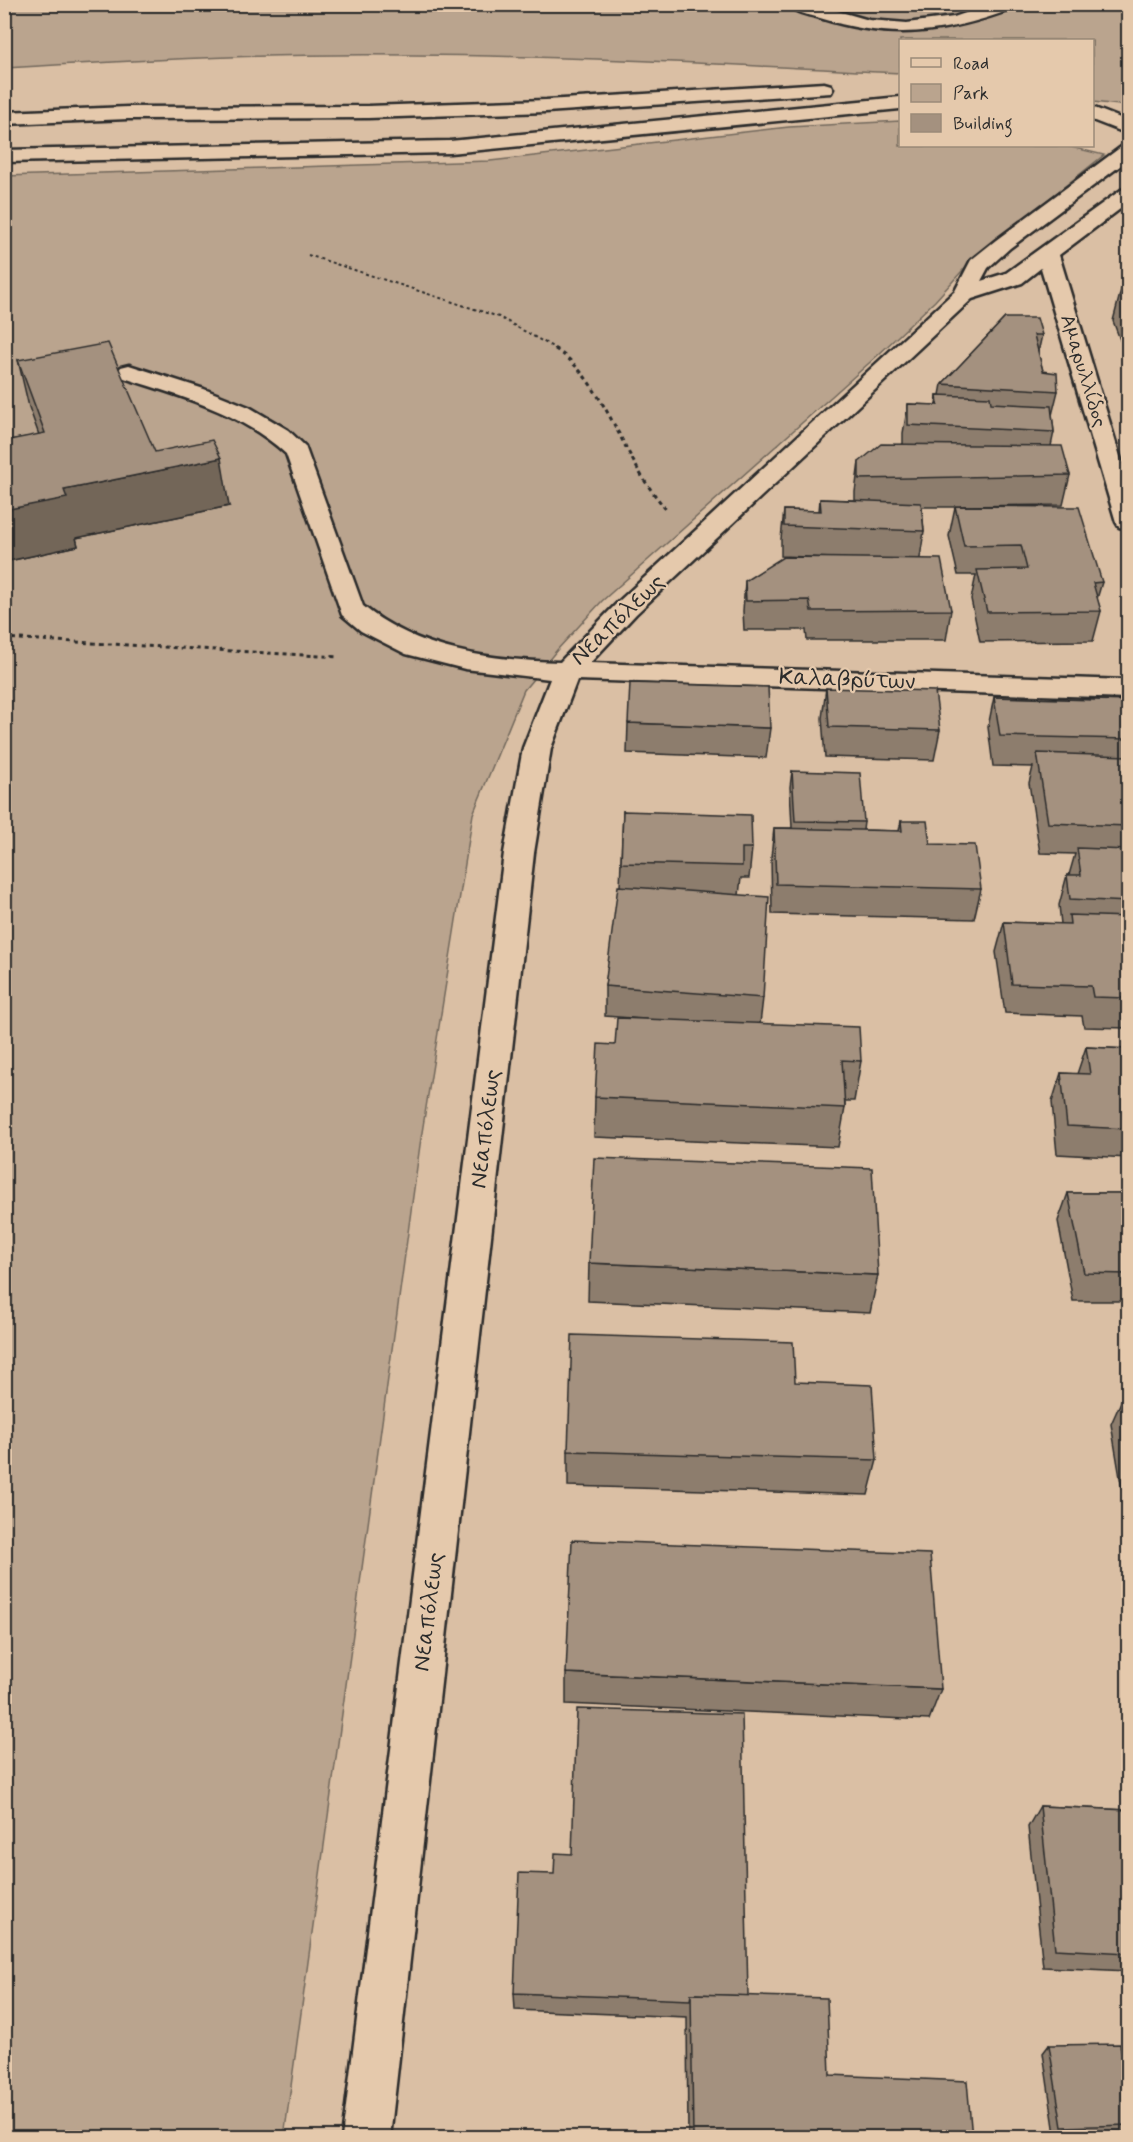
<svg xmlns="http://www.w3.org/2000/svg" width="1133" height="2142" font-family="Mynerve,sans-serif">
<rect width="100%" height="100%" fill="#dabfa4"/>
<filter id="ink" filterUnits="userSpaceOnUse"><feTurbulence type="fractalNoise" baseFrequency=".0167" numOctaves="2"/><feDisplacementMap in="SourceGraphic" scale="12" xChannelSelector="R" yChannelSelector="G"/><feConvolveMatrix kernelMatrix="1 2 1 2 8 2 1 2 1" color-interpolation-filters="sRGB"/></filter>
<g filter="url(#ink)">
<!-- green -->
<g fill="#baa48e" stroke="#72685c" stroke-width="1.5">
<path d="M5 5H1128V106L1093 102 1092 40H900V73C738 65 575 56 412 55 276 53 140 60 5 68Z"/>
<polygon points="900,121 900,146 1067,146 1104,155 971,261 935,301 877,356 602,601 557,650 524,690 473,814 420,1145 284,2137 5,2137 4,176 490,161 789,127"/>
</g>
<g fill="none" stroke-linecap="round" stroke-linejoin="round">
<!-- minor casing -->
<g stroke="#2b2b2b" stroke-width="5">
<g id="minor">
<path d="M787 4H813L869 20 907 23 954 17 992 4H1017L1015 8C946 34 892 41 820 18 810 15 794 13 787 4Z"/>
<path d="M1128 145V160L1010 248 988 268 981 281 1006 273 1121 190 1128 188V203L1059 255 1128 483V529L1119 527 1116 522 1041 268 1022 283 972 299 636 614 590 663 1128 680V698L577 680 551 748 534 853 390 2138H342L504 853 523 748 550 679 465 669 406 654 361 631 342 615 286 454C239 411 179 396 121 377L118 372 121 367 129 365 204 389 249 407 288 430 305 446 363 606C418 651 490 660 560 662L618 602 955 291 971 260 996 240 1121 147Z"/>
</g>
</g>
<!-- highway casing -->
<g stroke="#2b2b2b" stroke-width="5">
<g id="highway">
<polygon points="824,83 831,85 833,89 831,93 546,112 368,118 128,119 4,124 4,112 128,107 368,106 546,100"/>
<polygon points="900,97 900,109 450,153 4,162 4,150 450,141"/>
<polygon points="1092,107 1128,121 1128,134 1092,120"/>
</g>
</g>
<!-- path-far1 -->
<polyline stroke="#2b2b2b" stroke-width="2" stroke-dasharray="3 3" stroke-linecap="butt" points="308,255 499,317 558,350"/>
<!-- path -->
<g stroke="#2b2b2b" stroke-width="3" stroke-dasharray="4 4" stroke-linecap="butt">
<path d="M555 349C593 371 618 436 640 473 648 487 658 499 667 511"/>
<polyline points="4,638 339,657"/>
</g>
<!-- minor -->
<use href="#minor" fill="#e5c9ac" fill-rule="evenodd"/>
<!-- highway -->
<use href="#highway" fill="#e5c9ac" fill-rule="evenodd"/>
</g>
<!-- wall -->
<g fill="#8d7d6d" stroke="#2b2b2b" stroke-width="1.5">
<polygon points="1128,270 1128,345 1122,345 1113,321 1123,282 1126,282"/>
<polygon points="1005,318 1042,335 1038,353 1043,371 1058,391 1052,415 1054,432 1051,446 1070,475 1063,505 960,506 1102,582 1097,599 1101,611 1093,641 980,642 971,599 976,575 958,575 949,536 955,507 922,507 924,531 920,558 951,610 946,640 807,640 806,630 744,630 743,611 745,581 834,558 781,556 781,539 784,510 819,511 820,499 855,500 855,492 859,462 903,444 903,433 908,404 936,405 937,395 940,395 942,384"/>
<polygon points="18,360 155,452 229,506 76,538 78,546 4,562 4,441 39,435 29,407"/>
<polygon points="826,688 940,730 934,760 825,757 822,718"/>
<polygon points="994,697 1128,701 1128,835 1124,850 1128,850 1128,1028 1084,1027 1082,1016 1005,1013 996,952 1004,922 1061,924 1059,905 1067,875 1069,875 1075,854 1040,853 1029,783 1033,767 993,766 988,727"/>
<polygon points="628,723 770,728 766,758 627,753"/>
<polygon points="792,771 864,822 863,830 899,831 901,821 930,844 981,889 974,919 772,914 771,858 774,828 792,828 790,787"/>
<polygon points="623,811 752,848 749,878 741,878 739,895 763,998 760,1024 861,1061 854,1101 845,1101 845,1108 838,1147 594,1137 595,1097 615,1045 646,1019 605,1016 605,986 620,887"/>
<polygon points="1086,1047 1128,1049 1128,1158 1057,1154 1052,1102 1061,1073 1077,1074"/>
<polygon points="1068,1193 1128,1193 1128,1301 1073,1301 1058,1221"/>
<polygon points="589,1263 878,1275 870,1313 588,1301"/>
<polygon points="795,1382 877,1460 868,1495 568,1486 568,1451"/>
<polygon points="1127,1388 1128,1388 1128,1501 1124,1501 1111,1424"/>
<polygon points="566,1673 941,1689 929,1720 566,1704"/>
<polygon points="1040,1806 1128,1810 1128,1971 1043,1967 1028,1827"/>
<polygon points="514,1993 748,1996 830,2075 972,2138 688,2138 687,2017 515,2010"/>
<polygon points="1049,2045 1128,2091 1128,2130 1127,2132 1055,2134 1043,2053"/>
</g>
<!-- shaded-wall -->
<polygon fill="#736659" stroke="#2b2b2b" stroke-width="1.5" points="221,458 229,506 76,538 78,546 4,562 4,510 64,490"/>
<!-- building -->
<g fill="#a4917f" stroke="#2b2b2b" stroke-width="1.5">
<polygon points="1123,282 1128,282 1128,299"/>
<polygon points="1005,318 1037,318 1042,335 1034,335 1043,371 1057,373 1058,391 942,384"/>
<polygon points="108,343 155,452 212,440 221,458 64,490 67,498 4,510 4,441 45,433 18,360"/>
<polygon points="937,395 990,397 991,403 1051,406 1054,432 908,425 908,404 938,405"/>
<polygon points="881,444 1062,446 1070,475 859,479 859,462"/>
<polygon points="820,499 921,503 924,531 784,526 784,510 821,511"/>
<polygon points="955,506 1079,507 1102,582 1093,583 1101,611 987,612 977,570 1027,569 1021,545 964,546"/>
<polygon points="783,557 941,559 951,610 811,611 809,600 746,601 745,581"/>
<polygon points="630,683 768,687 770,728 628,723"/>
<polygon points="826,688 935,691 940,730 829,727"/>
<polygon points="994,697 1128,701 1128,739 1000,736"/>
<polygon points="1037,753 1128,756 1128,785 1123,785 1128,813 1128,826 1048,823"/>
<polygon points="792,771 860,773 864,822 795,821"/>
<polygon points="623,811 751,815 752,848 742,848 742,866 621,863"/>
<polygon points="901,821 927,821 930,844 975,845 981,889 776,884 774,828 902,831"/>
<polygon points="1077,848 1128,850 1128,902 1070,899 1067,875 1081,875"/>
<polygon points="618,886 769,897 763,998 605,986"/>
<polygon points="1069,915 1128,917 1128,998 1093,997 1091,986 1012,984 1004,922 1070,924"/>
<polygon points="617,1018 859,1027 861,1061 842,1060 845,1108 595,1097 598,1044 615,1045"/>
<polygon points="1086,1047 1128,1049 1128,1129 1067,1126 1061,1073 1090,1074"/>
<polygon points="594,1158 872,1168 878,1275 589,1263"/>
<polygon points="1068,1193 1128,1193 1128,1274 1084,1273"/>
<polygon points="572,1335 793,1342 795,1382 872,1385 877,1460 568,1451"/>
<polygon points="572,1540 930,1554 941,1689 566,1673"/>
<polygon points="577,1709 742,1714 748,1996 691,1994 690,2000 514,1993 519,1873 554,1874 555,1853 572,1854"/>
<polygon points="1040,1806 1128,1810 1128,1953 1055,1949"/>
<polygon points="691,1994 827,1998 830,2075 967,2081 972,2138 693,2138"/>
<polygon points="1120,2044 1128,2091 1128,2125 1062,2127 1049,2045"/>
</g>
</g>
<g text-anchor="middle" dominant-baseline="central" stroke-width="4.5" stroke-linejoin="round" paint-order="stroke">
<!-- far-street labels -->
<g font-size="20" fill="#2b2b2b" stroke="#e5c9ac">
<text transform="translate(1083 371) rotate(73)">Αμαρυλλίδος</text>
</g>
<!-- street labels -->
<g font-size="24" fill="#2b2b2b" stroke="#e5c9ac">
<text transform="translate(618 620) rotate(-44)">Νεαπόλεως</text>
<text transform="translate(847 680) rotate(2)">Καλαβρύτων</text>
<text transform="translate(486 1129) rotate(-83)">Νεαπόλεως</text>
<text transform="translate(429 1612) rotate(-83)">Νεαπόλεως</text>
</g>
</g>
<!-- margin -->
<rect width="1133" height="2142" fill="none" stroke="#e5c9ac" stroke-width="24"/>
<rect x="12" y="12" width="1109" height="2118" fill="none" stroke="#2b2b2b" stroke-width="2" filter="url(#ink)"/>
<!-- legend -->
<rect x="899" y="39" width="195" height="108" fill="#e5c9ac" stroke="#9b8a78" stroke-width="1.5"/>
<rect x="911" y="58" width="30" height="9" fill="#e5c9ac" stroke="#9b8a78" stroke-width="1.5"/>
<text x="953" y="69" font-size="18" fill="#2b2b2b">Road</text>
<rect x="911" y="84" width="30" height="18" fill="#baa48e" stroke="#9b8a78" stroke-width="1.5"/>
<text x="953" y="99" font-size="18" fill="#2b2b2b">Park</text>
<rect x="911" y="114" width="30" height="18" fill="#a4917f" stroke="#9b8a78" stroke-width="1.5"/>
<text x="953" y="129" font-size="18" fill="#2b2b2b">Building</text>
</svg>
